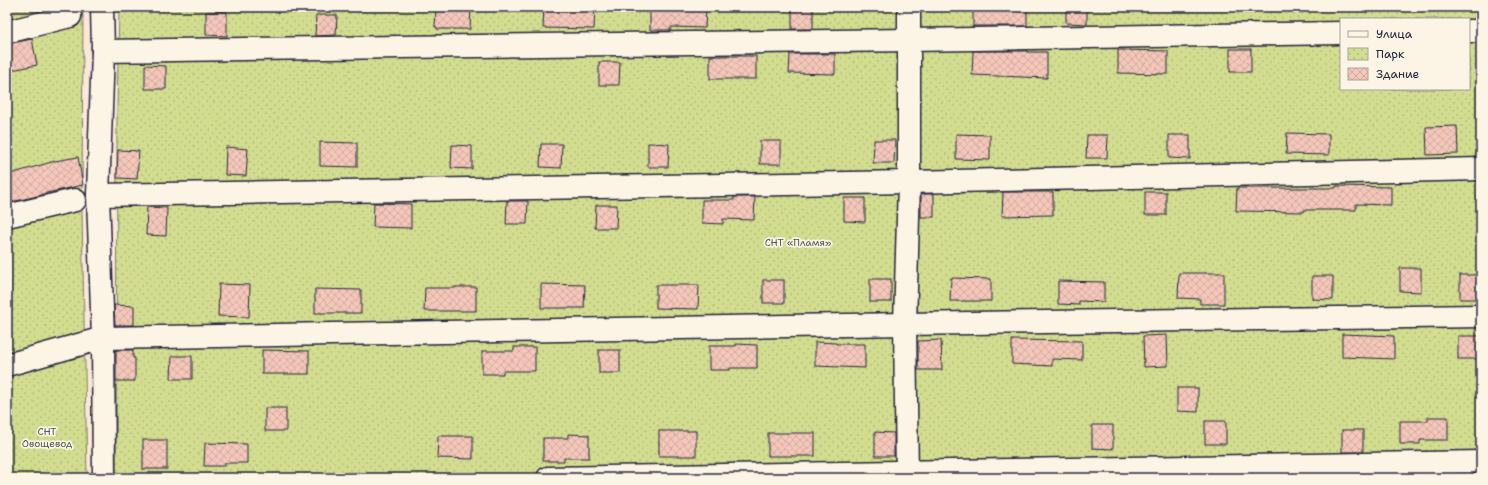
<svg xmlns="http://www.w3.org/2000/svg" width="1488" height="485" font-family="'Shantell Sans',sans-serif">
<defs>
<pattern id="park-dots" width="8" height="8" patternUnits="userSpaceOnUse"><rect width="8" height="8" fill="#d2dd90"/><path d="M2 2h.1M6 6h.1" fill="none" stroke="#b4bd7d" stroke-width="1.8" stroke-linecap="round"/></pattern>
<pattern id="building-cross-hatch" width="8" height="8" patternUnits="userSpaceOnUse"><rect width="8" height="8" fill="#f4c7b9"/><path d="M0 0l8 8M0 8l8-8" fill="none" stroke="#d1aba0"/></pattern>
</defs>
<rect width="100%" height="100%" fill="#fbe8d9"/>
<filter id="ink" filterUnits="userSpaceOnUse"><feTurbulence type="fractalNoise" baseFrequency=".025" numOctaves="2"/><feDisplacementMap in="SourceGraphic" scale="8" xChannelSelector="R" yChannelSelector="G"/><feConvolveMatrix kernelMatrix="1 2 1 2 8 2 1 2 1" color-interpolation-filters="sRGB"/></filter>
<g filter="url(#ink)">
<!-- park -->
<g fill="url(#park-dots)" stroke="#7a8066" fill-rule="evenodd">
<polygon points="7,7 83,7 82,212 87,478 7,478"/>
<path d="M119 7H1481V478H116L117 111ZM1341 19H1469V89H1341Z"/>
</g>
<!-- building -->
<g fill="url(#building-cross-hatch)" stroke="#22223b">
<polygon points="436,7 471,7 470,29 437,29 437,27 435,27"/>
<polygon points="544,7 595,7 594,29 543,28"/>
<polygon points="650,7 706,7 705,28 671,27 671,30 650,30"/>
<rect x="792" y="7" width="21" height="22"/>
<rect x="973" y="7" width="54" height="19"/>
<polygon points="1066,7 1087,7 1087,24 1066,23"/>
<polygon points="206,12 227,12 227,36 206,35"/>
<polygon points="316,15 337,15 336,35 315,36"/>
<polygon points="32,39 37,65 12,70 7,44"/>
<rect x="1230" y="49" width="21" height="23"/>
<polygon points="1118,50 1168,51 1168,74 1118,73"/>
<polygon points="973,51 1027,51 1027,52 1047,52 1047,78 972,75"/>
<polygon points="790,54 835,54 835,74 789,73"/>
<rect x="710" y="56" width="46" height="23"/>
<polygon points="599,62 620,62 619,85 599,85"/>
<polygon points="145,65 166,66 166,89 145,89"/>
<polygon points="1457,126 1458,154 1427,155 1426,127"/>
<polygon points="1287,133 1329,134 1329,155 1286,154"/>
<polygon points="956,134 990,135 990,160 956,159"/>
<polygon points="1087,135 1108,135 1107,158 1086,158"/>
<polygon points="1169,135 1190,135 1190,159 1169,158"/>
<polygon points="874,140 895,140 894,163 873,163"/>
<rect x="760" y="141" width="21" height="23"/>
<polygon points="320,142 357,143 357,167 320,166"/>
<polygon points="648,143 669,144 668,167 648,167"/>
<polygon points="541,144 562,144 561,168 540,167"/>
<polygon points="452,145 472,146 472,169 451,168"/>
<polygon points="226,147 248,149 246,176 225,175"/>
<polygon points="118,150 139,151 137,179 117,178"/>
<polygon points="78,157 83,185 42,194 42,195 7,203 7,175 55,161"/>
<polygon points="1336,186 1391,187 1391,205 1356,204 1356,210 1304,210 1304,212 1236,211 1237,188 1336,188"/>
<polygon points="1003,192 1053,192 1053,215 1002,216"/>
<rect x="1145" y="192" width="21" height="23"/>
<rect x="921" y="194" width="13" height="23"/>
<polygon points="734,197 755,197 754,220 723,219 723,224 702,223 702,200 734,200"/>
<polygon points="844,198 865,198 865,222 844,221"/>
<polygon points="507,201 528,201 527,224 506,224"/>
<polygon points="374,203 411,204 411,228 373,227"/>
<polygon points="596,205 617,205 616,228 595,228"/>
<polygon points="147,207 167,208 166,236 146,235"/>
<polygon points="1400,268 1421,268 1421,292 1400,291"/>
<polygon points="1179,273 1224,273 1224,304 1200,304 1200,299 1178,298"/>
<rect x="1460" y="275" width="21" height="24"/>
<polygon points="1312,276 1333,276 1333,300 1312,299"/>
<polygon points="951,278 991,279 991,301 950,301"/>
<rect x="870" y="279" width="21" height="23"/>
<rect x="763" y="280" width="21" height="23"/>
<polygon points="1058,281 1104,282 1104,302 1079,301 1079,305 1058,304"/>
<polygon points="219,284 250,285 249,317 218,316"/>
<polygon points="541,284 585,285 584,308 541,308"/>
<polygon points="656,285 699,285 698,309 656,308"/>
<polygon points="455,287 476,287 476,311 424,311 425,288 455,288"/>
<polygon points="315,289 361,290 361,313 315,313"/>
<polygon points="114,305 134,306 134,325 115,325"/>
<polygon points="1342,334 1394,336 1394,359 1342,357"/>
<polygon points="1167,335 1168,366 1144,367 1143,336"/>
<rect x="1458" y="336" width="21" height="23"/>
<polygon points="941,340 942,370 918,370 918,341"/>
<polygon points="1012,340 1082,341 1082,360 1052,359 1052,366 1012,364"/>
<polygon points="815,342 836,343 836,344 865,344 865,368 815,366"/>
<polygon points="736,344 757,345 757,368 730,368 730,370 709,370 709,346 736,346"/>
<polygon points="514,347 535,347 535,371 503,371 503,374 482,374 482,351 514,351"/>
<polygon points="116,350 133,350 133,358 135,358 135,381 116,381"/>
<polygon points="262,350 309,351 309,374 262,374"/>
<rect x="599" y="350" width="21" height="23"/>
<polygon points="172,356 192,356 192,379 171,379"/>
<polygon points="1177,388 1198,388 1198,412 1177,411"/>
<rect x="265" y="408" width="21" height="23"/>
<polygon points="1428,417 1448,417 1448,440 1420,440 1420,444 1400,444 1400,421 1428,421"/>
<rect x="1205" y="421" width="21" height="23"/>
<polygon points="1092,425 1113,425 1113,449 1092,448"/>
<rect x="1342" y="430" width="21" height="22"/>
<rect x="659" y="431" width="37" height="25"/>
<polygon points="875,432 894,433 894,456 875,456"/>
<rect x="768" y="433" width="47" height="23"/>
<polygon points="568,434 589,435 589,458 564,458 564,461 543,461 543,438 568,438"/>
<polygon points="438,436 473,436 473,459 437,458"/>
<rect x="143" y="440" width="24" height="29"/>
<polygon points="205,443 247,444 247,463 225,463 225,466 204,466"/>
</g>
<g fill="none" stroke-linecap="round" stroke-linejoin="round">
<!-- minor casing -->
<g stroke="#22223b" stroke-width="25">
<g id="minor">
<polyline points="102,7 103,51 98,195 103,338 104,478"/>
<polyline points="1469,31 1481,31"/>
<polyline points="7,32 70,16"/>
<polyline points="103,51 909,40 1341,33"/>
<polyline points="98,195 909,182 1481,169"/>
<polyline points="7,216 75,200"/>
<polyline points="7,365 103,338 905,324 1481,316"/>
<polyline points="548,478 1481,462"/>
<polyline points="907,478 905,324 909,182 909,7"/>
</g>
</g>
<!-- minor -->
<use href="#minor" stroke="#fcf5e5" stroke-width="22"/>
</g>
</g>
<g text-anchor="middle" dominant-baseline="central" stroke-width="3.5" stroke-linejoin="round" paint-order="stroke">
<!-- park labels -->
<g font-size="10" fill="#4e5150" stroke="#fcf5e5">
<text x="798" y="242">СНТ «Пламя»</text>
<text x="47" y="431">СНТ<tspan x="47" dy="12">Овощевод</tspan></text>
</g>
</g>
<!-- margin -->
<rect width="1488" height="485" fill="none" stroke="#fcf5e5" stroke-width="24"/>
<rect x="12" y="12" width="1464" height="461" fill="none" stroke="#22223b" stroke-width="1.5" filter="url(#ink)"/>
<!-- legend -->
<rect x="1340" y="18" width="130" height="72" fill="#fcf5e5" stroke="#a5a1a1"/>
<rect x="1348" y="31" width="20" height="6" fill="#fcf5e5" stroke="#a5a1a1"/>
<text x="1376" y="38" font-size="12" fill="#22223b">Улица</text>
<rect x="1348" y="48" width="20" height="12" fill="url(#park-dots)" stroke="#a5a1a1"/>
<text x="1376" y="58" font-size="12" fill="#22223b">Парк</text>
<rect x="1348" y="68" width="20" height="12" fill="url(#building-cross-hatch)" stroke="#a5a1a1"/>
<text x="1376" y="78" font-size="12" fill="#22223b">Здание</text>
</svg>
